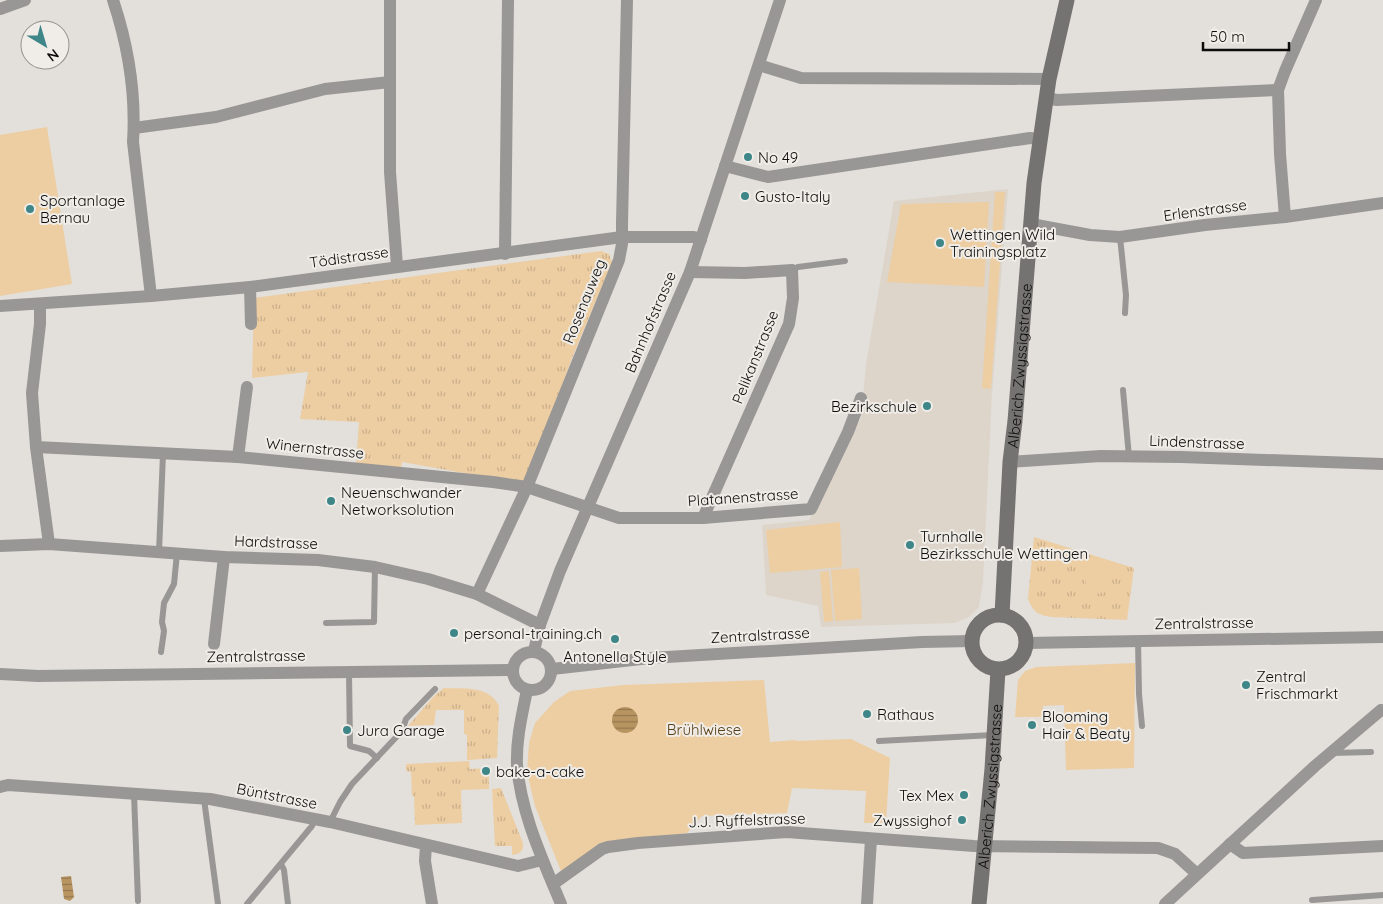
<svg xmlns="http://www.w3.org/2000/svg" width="1383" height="904" font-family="Quicksand,sans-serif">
<defs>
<pattern id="grass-tufts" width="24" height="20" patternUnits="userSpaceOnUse" patternTransform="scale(1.25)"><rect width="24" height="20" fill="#edcda2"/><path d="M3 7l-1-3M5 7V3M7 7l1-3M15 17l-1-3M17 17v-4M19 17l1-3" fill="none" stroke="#caaf8a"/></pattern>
<pattern id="water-rules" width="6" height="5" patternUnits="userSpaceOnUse" patternTransform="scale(1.25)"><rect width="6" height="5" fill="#b89461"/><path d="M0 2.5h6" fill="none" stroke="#94774e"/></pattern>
</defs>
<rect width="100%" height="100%" fill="#e3e0db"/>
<!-- built -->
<polygon fill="#ddd5ca" points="1008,189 992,394 983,582 979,607 969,617 955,623 821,627 818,606 766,595 762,525 809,520 861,418 866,364 894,201"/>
<!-- grass -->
<g fill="url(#grass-tufts)">
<polygon points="601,251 609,254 612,262 572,358 526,484 402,462 401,468 356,465 359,422 300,419 308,372 252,378 254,298"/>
<path d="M1034 537 1134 568 1127 620 1051 617C1038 615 1033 612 1028 599Z"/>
<path d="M444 688C463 689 489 685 499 706L497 758 467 760V735L464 734V710H436L434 725 408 726 434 696Z"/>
<polygon points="469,761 470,769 489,768 489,789 461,790 462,823 415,825 414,796 412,796 411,772 406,771 406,764"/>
<path d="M501 788 523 843C524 851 520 854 512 855V846H495L492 789Z"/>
</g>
<!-- green -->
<g fill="#edcda2">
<polygon points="47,127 72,284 0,296 0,135"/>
<polygon points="995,192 1005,192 991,389 982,388"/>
<polygon points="989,202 984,287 887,282 901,204"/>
<polygon points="840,522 842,567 770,573 766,530"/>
<polygon points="1082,556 1105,562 1108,591 1088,596"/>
<polygon points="859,568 862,619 835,621 831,570"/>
<polygon points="829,571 833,621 824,622 820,572"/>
<polygon points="1135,663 1134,768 1066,770 1064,705 1043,706 1042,717 1015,717 1018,680 1025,671 1036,667"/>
<polygon points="764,680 770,742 796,740 796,741 851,739 890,758 886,823 864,823 866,791 792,788 787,813 702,816 687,833 602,844 561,871 535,806 527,772 529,743 535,723 554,702 570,691 623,685"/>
</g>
<!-- water -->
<g fill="url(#water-rules)">
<circle cx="625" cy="720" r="13"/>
<polygon points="71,876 74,897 70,901 64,899 61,877"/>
</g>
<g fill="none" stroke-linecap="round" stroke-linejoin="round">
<!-- lane -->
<g stroke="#989795" stroke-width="6">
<polyline points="1120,237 1126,295 1125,313"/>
<polyline points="792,270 798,267 845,261"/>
<polyline points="1123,390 1129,457"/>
<polyline points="159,552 163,454"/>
<polyline points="326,623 374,622 375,567"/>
<polyline points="1138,640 1139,694 1142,726"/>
<polyline points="161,652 164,631 162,622 164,603 174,584 177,553"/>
<polyline points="349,671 350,746 369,751 377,758"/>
<polyline points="879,741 993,735"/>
<polyline points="1332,753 1371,752"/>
<polyline points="134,794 138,901"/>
<polyline points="204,799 218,904"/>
<polyline points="330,822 340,802 352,784 402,731 406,719 435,689"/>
<polyline points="281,864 284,870 288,904"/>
<polyline points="1312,900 1383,895"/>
<polyline points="247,904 312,826 315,820"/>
</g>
<!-- street -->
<g stroke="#989795" stroke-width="12">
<path d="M113 0C128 45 136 95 133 142L151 296"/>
<polyline points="390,0 390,172 397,266"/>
<polyline points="0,9 25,0"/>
<polyline points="759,65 801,78 1049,79"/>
<polyline points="1046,98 1057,100 1278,90"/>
<polyline points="134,128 216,117 325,89 390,82"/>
<polyline points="725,166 768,177 1030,138 1039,139"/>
<polyline points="1285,217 1280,154 1278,90 1285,71 1316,0"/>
<polyline points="1031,224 1090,235 1120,237 1205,225 1285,217 1383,203"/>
<polyline points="505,254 508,0"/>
<polyline points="690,272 745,273 792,270 793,298 789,324 703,518"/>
<polyline points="250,287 251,324"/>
<polyline points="40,304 40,324 32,393 36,447 49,544"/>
<polyline points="0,306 151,296 250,287 622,237 694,237 701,240"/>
<polyline points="36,447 238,457 493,482 527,487 619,518 703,518 811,509 848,432 861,398"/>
<polyline points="238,457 247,387"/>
<polyline points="1010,462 1101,456 1181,457 1383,464"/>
<polyline points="0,546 49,544 224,557 318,560 375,567 428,579 477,594 540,625"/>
<polyline points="477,594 527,487 619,260 622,244 622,223 627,0"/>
<polyline points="1026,643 1383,637"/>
<polyline points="214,644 224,557"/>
<polyline points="534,651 540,625 560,571 690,272 780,0"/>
<circle cx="532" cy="671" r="19"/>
<polyline points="552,669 650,658 922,642 972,641"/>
<polyline points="0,674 38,676 513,670"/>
<path d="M527 690C522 715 516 739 517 765 521 814 543 860 561 904"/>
<polyline points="0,787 8,785 210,799 330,822 518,866 542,860"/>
<polyline points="1230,844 1243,853 1383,846"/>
<polyline points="426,845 425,861 432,904"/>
<polyline points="553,884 602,849 608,847 638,843 787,832 974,846 1158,848 1175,854 1197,874"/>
<polyline points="867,904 871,839"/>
<polyline points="1165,904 1315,766 1381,710"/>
</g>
<!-- secondary -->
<g stroke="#757371" stroke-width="15">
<circle cx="999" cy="642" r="27"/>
<path id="s1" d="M1002 615 1010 462 1015 421 1034 183 1049 79 1067 0"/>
<path id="s2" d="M979 904 992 769 998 670"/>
</g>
</g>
<!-- markers -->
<g fill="#3e8688" stroke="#f0ede8" stroke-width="2">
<circle cx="748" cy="157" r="5"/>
<circle cx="745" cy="196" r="5"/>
<circle cx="30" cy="209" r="5"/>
<circle cx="940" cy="243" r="5"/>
<circle cx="927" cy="406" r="5"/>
<circle cx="331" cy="501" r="5"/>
<circle cx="910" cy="545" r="5"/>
<circle cx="454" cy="633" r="5"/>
<circle cx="615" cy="639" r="5"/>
<circle cx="1246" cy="685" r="5"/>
<circle cx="867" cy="714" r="5"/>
<circle cx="1032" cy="725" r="5"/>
<circle cx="347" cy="730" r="5"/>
<circle cx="486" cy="771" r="5"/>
<circle cx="964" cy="795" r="5"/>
<circle cx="962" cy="820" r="5"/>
</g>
<g text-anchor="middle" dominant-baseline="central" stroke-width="4" stroke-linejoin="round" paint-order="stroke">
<!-- poi labels -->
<g font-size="15" fill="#0d0c0a" stroke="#f0ede8" text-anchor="start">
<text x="758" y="157">No 49</text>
<text x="755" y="196">Gusto-Italy</text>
<text x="40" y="200">Sportanlage<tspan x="40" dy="17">Bernau</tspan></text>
<text x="950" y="234">Wettingen Wild<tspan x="950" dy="17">Trainingsplatz</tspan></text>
<text x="917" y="406" text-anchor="end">Bezirkschule</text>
<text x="341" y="492">Neuenschwander<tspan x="341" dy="17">Networksolution</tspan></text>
<text x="920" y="536">Turnhalle<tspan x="920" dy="17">Bezirksschule Wettingen</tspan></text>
<text x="464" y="633">personal-training.ch</text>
<text x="615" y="656" text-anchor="middle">Antonella Style</text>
<text x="1256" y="676">Zentral<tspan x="1256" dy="17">Frischmarkt</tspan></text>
<text x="877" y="714">Rathaus</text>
<text x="1042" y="716">Blooming<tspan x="1042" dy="17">Hair &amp; Beaty</tspan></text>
<text x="357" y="730">Jura Garage</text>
<text x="496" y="771">bake-a-cake</text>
<text x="954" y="795" text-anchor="end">Tex Mex</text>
<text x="952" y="820" text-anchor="end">Zwyssighof</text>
</g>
<!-- street labels -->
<g font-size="15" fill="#0d0c0a" stroke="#f0ede8">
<text transform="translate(1205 210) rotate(-8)">Erlenstrasse</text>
<text transform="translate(349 257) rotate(-8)">Tödistrasse</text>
<text transform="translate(584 301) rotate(-68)">Rosenauweg</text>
<text transform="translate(650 322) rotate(-67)">Bahnhofstrasse</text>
<text transform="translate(755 357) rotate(-68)">Pelikanstrasse</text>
<text stroke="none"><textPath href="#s1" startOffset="250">Alberich Zwyssigstrasse</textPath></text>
<text transform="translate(1197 442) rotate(2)">Lindenstrasse</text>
<text transform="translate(315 448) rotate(6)">Winernstrasse</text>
<text transform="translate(743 497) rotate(-4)">Platanenstrasse</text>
<text transform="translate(276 542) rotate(2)">Hardstrasse</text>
<text transform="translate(1204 623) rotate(-1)">Zentralstrasse</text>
<text transform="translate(760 635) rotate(-3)">Zentralstrasse</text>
<text transform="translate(256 656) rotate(-1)">Zentralstrasse</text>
<text stroke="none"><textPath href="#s2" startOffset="118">Alberich Zwyssigstrasse</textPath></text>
<text transform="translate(277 796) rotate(11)">Büntstrasse</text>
<text transform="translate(747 820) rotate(-2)">J.J. Ryffelstrasse</text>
</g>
<!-- park labels -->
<g font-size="15" fill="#5b4119" stroke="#f0ede8">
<text x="704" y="729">Brühlwiese</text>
</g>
</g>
<!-- north arrow -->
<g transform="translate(45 45) rotate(142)"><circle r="24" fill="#f0ede8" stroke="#95938f"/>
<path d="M0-4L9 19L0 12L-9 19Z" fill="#3e8688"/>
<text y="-8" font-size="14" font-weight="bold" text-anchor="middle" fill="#0d0c0a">N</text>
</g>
<!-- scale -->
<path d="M1203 42v8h86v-8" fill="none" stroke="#0d0c0a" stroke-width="2.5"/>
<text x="1210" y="42" font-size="15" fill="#0d0c0a" stroke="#f0ede8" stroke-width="4" paint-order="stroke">50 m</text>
</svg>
